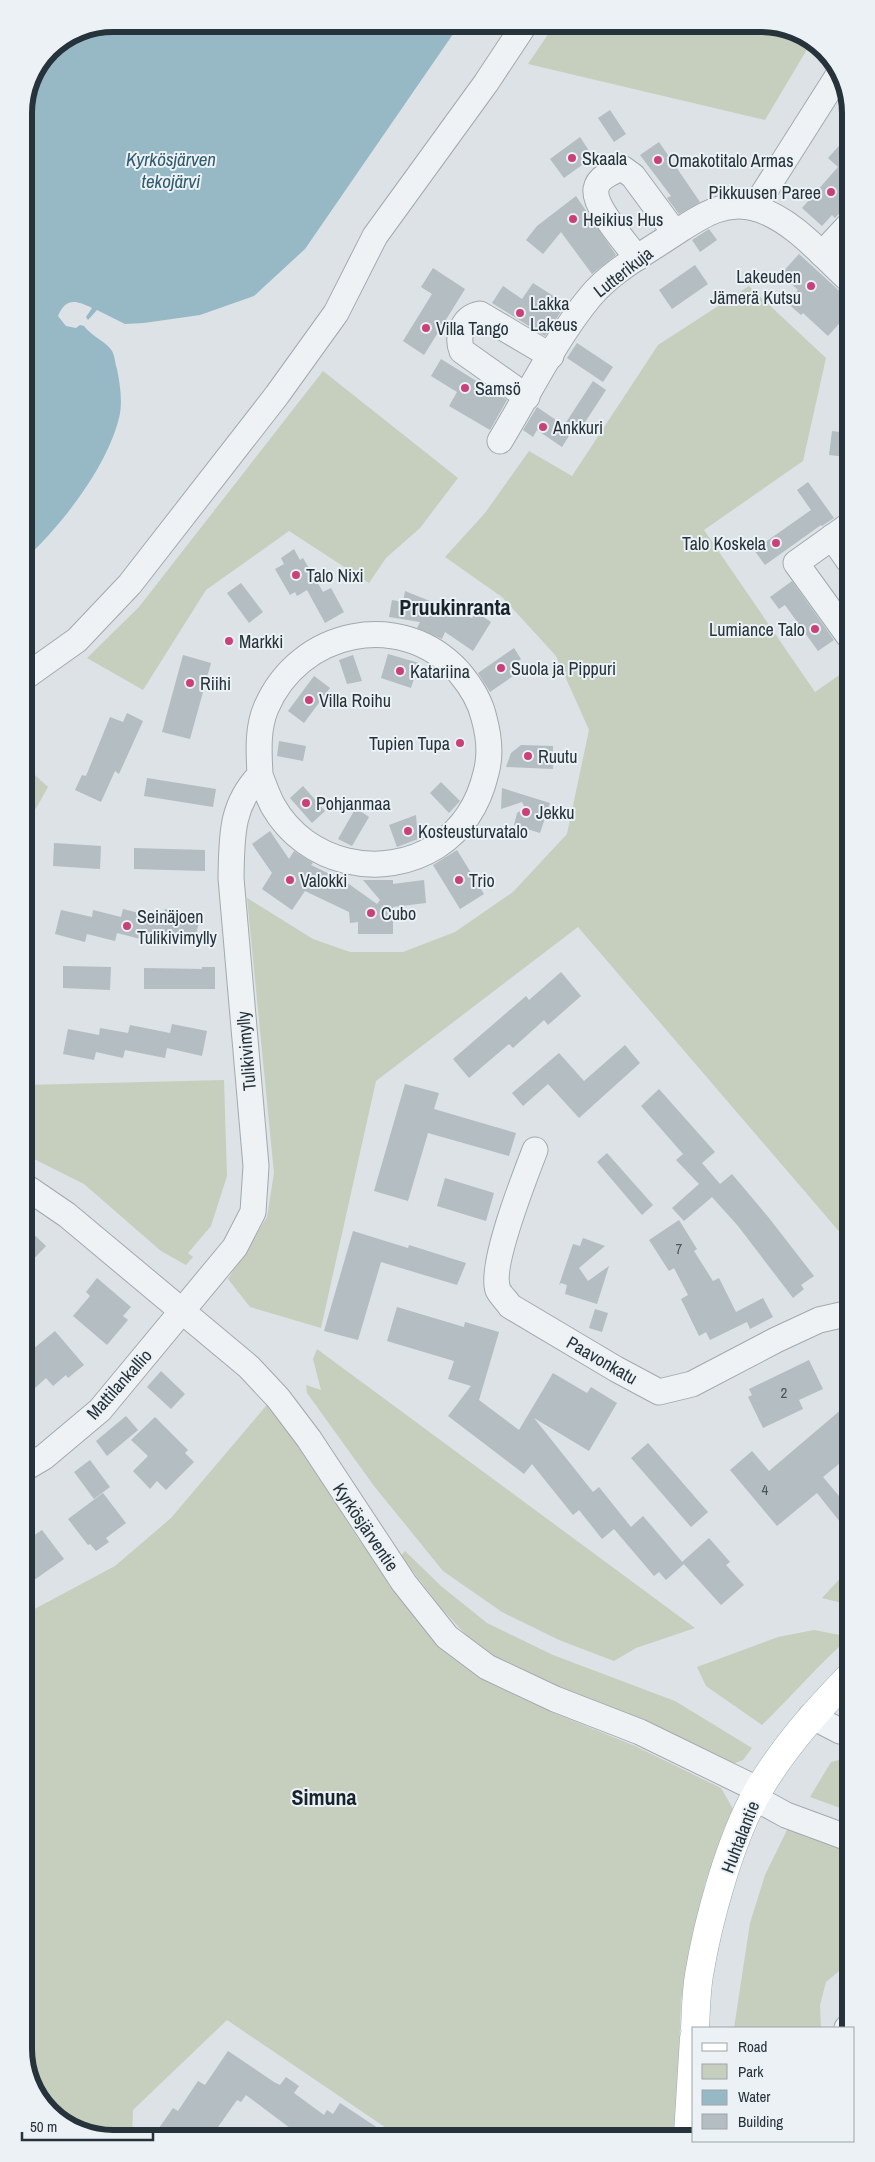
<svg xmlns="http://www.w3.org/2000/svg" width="875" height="2162" font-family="'Archivo Narrow',sans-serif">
<rect width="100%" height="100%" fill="#dce2e6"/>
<!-- green -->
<g fill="#c6cfbd">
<polygon points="555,24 768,24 812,41 765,120 528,64"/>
<polygon points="749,286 826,358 803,461 704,530 815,692 848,669 849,1243 578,927 376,1081 321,1328 250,1307 228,1279 267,1217 274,1173 247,898 313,939 350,952 403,952 455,932 513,892 567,834 589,730 556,656 502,597 445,557 485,513 529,451 572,476 658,345"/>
<polygon points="323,371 458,478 420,528 386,558 369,583 289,531 206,590 143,690 87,658 139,607"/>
<polygon points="25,766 48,787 26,826"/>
<polygon points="224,1080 227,1176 211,1226 188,1253 193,1257 186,1265 161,1251 84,1184 26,1155 26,1085"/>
<polygon points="317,1349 695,1628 636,1648 614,1661 559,1640 502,1612 443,1571 374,1486 307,1393 306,1385 321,1390 313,1359"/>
<polygon points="271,1400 357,1537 433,1638 486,1681 554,1713 635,1746 721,1788 733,1809 705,1883 681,2001 676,2134 398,2136 227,2020 133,2110 132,2138 107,2138 59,2120 33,2084 28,2055 27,1613 115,1566 171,1518"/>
<polygon points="405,1551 441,1586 487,1623 553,1655 675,1701 752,1748 743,1760 730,1765 531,1677 495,1657 468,1637 442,1609 401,1556"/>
<polygon points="850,1568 850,1605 822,1598"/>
<path d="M814 1630 850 1637C819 1664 792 1696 762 1725L706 1686 697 1667 778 1637Z"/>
<polygon points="851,1757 851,1812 810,1797 831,1762"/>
<polygon points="788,1828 851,1851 851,1961 826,1982 820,2005 821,2028 734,2028 750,1923 765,1875"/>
</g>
<!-- water -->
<path fill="#97b9c6" d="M113 24H460L305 249 254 296 200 315 144 323 125 324 97 310 88 320 86 317 92 308C75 300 66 298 58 316L66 326 76 328 80 325 84 326C91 336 107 342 112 351 115 356 115 364 117 369 120 384 123 403 119 418 107 467 62 525 25 559L24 108 50 50 79 30Z"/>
<!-- building -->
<g fill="#b3bdc2">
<polygon points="610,110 626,134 614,142 598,118"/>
<polygon points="580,137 593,157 564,178 550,159"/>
<polygon points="847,137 847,205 835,218 832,215 822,226 802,208 838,167 828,158"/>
<polygon points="659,142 700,202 679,214 667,198 671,196 640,155"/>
<polygon points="576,196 616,255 592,274 561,232 543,254 526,240 537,226"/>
<polygon points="709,229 717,240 700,252 692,240"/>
<polygon points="799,254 847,298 847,315 828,336 803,313 801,315 786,302 798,290 781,274"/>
<polygon points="695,265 708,284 672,309 659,290"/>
<polygon points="433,268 465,289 424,355 403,341 432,294 421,287"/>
<polygon points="533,283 566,304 545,336 492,303 503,286 522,299"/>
<polygon points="577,343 613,367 603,382 567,358"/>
<polygon points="441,359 507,400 490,430 449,406 457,392 431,376"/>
<polygon points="593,381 606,390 578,433 565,424"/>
<polygon points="537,407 572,431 562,447 537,430 533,437 523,430"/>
<polygon points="832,431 847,433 847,457 829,455"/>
<polygon points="808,482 834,518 822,526 821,525 765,565 754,550 811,510 797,490"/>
<polygon points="294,549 300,560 303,558 323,592 331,588 344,612 325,623 307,590 297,596 295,592 290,595 275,569 284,564 281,558"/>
<polygon points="792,581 834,640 818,651 785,605 779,609 770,597"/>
<polygon points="241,583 263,612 249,623 227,593"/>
<polygon points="405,591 472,618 476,612 491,622 473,651 445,632 442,639 417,628 420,622 389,617 392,600 403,602"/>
<polygon points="514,648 521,659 514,664 519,672 490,692 478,673"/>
<polygon points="388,654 419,663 411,688 381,678"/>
<polygon points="183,655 211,663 190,739 162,732"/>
<polygon points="353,655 362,681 347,684 339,660"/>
<polygon points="314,676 330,688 304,723 288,711"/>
<polygon points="127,713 143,721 119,774 115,771 101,802 75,790 82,775 86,776 110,717 123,722"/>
<polygon points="279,741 306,746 303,761 277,756"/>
<polygon points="521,745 553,746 553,769 506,767 511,753"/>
<polygon points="147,778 216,789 213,807 144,796"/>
<polygon points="441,782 460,801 449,813 430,793"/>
<polygon points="303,786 325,811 312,823 290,798"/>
<polygon points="502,788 550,803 540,833 514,825 517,813 525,808 522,802 501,809"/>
<polygon points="354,811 360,811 369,817 352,846 338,839"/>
<polygon points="416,815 418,839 397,847 389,825"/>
<polygon points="270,831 289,859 294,851 313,863 311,865 346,882 377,904 380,900 363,880 393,880 393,884 424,880 426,903 393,907 393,934 358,934 358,922 350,923 349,912 305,891 292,910 262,889 272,873 252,844"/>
<polygon points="54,843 101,846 100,869 53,866"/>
<polygon points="134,848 205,850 205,871 134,869"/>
<polygon points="457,850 484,894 460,909 433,865"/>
<polygon points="123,909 162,919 165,909 200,918 194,942 159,934 156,943 117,933 115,941 87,934 85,942 55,934 61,910 92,917 93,910 121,917"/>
<polygon points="63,966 111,967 110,990 63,988"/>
<polygon points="202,967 215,967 215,989 144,989 144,968 202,969"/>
<polygon points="561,972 581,996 548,1025 544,1020 513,1048 509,1044 469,1078 453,1059 526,996 529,1000"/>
<polygon points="172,1024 207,1031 202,1056 167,1048 165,1058 125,1050 123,1058 96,1052 94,1060 63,1054 68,1029 99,1035 100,1028 128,1033 130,1025 170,1033"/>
<polygon points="625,1045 640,1063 579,1118 548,1084 523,1106 512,1093 559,1053 584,1081"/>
<polygon points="405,1084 439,1093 434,1109 516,1133 509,1156 428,1133 408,1201 374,1191"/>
<polygon points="659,1089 715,1152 702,1163 720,1184 732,1174 769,1218 814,1276 801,1285 804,1289 793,1298 738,1226 712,1197 684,1221 672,1208 699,1184 676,1160 683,1154 641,1106"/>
<polygon points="607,1153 653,1205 642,1215 597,1162"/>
<polygon points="445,1178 494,1193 486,1221 437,1206"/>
<polygon points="679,1220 697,1249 694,1251 713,1281 719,1278 736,1312 763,1298 773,1317 750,1329 747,1322 710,1340 706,1332 699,1336 681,1299 688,1295 674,1268 669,1271 649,1240"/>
<polygon points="26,1227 46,1246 27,1266 27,1243"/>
<polygon points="353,1231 408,1248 409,1245 466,1263 457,1285 381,1262 358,1340 324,1331"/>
<polygon points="583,1238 605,1246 579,1268 588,1281 609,1266 597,1304 565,1294 567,1285 561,1283 559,1285 573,1244 580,1246"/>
<polygon points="97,1278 131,1307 123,1316 128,1320 107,1345 73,1316 90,1296 86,1292"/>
<polygon points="397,1307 464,1327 465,1322 499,1332 479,1400 519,1430 553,1373 587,1393 591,1387 617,1403 589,1451 534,1418 593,1492 599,1487 631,1527 643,1516 684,1564 666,1580 659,1572 654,1576 614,1529 602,1539 579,1510 573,1515 532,1464 524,1474 448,1416 471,1386 448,1379 454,1361 387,1341"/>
<polygon points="595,1309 608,1313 602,1332 589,1328"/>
<polygon points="55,1331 84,1365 68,1378 66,1375 53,1386 46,1378 35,1388 27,1378 27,1354"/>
<polygon points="809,1360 823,1389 799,1400 803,1409 763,1428 748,1397 752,1395 749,1389"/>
<polygon points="161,1371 185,1394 171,1409 147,1387"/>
<polygon points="843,1408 850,1415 850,1455 823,1477 850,1509 850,1514 840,1522 817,1493 777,1526 730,1470 752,1451 769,1471"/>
<polygon points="126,1416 138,1430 107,1456 96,1441"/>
<polygon points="155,1417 188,1450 185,1453 194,1462 166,1490 157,1481 150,1489 133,1471 148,1456 131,1440"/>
<polygon points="648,1443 708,1512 691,1527 631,1458"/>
<polygon points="90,1460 110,1487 94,1499 74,1472"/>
<polygon points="103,1493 126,1523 106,1538 109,1542 96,1551 90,1544 88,1545 68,1519"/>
<polygon points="42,1530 64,1559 27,1585 27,1540"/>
<polygon points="709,1538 730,1562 726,1565 744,1585 721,1605 682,1562"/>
<polygon points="228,2051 274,2082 280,2085 286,2077 299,2086 294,2093 324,2115 327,2110 333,2114 340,2103 390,2136 302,2137 246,2095 241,2102 237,2100 211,2137 152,2138 173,2108 178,2111 198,2081 205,2085"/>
</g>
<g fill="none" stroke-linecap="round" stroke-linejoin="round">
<!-- minor casing -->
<g stroke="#a2aaaf" stroke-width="27">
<g id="minor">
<polyline points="754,208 839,74"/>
<polyline points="822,254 847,227"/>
<path d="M637 258C627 244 593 207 596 189 598 177 612 172 622 168L633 176 675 233"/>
<path d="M527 397 462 351C456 336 463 317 480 314L551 356"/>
<path d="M500 441C528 395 556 338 590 297 611 271 647 252 675 233 700 217 723 200 754 208 791 218 820 253 847 278"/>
<polyline points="848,526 796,563 848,635"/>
<polyline points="832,537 848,560"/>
<polyline points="25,677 77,640 130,584 277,395 336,313 375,236 486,83 525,24"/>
<path d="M535 1150C525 1176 489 1267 498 1290 501 1296 507 1301 510 1306L616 1369 659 1392 692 1384 776 1340 819 1320 841 1315H850"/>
<polyline points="26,1187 67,1215 249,1367 278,1398 309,1439 404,1583 447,1637 487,1667 555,1699 640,1732 759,1790"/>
<path d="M27 1467 44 1457 100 1410 235 1247 253 1212 256 1166 231 878C232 838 230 806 260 775 259 753 257 729 266 708 299 630 401 608 459 672 470 685 480 700 484 718 489 736 491 755 486 773 479 803 463 829 437 846 382 881 306 864 273 806 268 797 264 785 260 775"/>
<polyline points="811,1716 840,1731 850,1733"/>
<polyline points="755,1798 786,1815 851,1839"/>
<polyline points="847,2028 848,2027"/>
</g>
</g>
<!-- major casing -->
<g stroke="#9baab1" stroke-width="29">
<g id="major">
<path d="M695 2028C696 2011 696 1993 699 1975 708 1921 730 1839 758 1791 783 1748 816 1711 850 1676"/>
<polyline points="688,2134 694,2038"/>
</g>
</g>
<!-- minor -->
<use href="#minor" stroke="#eef2f4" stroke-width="25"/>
<!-- major -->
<use href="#major" stroke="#fff" stroke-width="28"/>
</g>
<!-- markers -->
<g fill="#ca4179" stroke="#ebf1f4" stroke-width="2">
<circle cx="572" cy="158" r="5"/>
<circle cx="658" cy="160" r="5"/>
<circle cx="831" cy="192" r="5"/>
<circle cx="573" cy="219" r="5"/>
<circle cx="811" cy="286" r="5"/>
<circle cx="520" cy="313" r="5"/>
<circle cx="426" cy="328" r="5"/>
<circle cx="465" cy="388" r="5"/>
<circle cx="543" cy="427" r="5"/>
<circle cx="776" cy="543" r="5"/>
<circle cx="296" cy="575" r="5"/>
<circle cx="815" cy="629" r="5"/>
<circle cx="229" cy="641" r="5"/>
<circle cx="501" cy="668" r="5"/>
<circle cx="400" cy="671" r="5"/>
<circle cx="190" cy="683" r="5"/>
<circle cx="309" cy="700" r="5"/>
<circle cx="460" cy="743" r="5"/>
<circle cx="528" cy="756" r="5"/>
<circle cx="306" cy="803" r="5"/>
<circle cx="526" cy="812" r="5"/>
<circle cx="408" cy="831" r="5"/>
<circle cx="290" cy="880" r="5"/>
<circle cx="459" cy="880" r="5"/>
<circle cx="371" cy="913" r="5"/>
<circle cx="127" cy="926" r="5"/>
</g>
<g text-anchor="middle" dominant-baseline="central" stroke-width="4" stroke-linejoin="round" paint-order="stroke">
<!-- number labels -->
<g font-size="15" fill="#49565d">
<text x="679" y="1248">7</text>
<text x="784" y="1392">2</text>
<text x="765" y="1489">4</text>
</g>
<!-- poi labels -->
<g font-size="18" fill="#26333b" stroke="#ebf1f4" text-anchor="start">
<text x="582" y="158">Skaala</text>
<text x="668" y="160">Omakotitalo Armas</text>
<text x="821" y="192" text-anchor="end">Pikkuusen Paree</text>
<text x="583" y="219">Heikius Hus</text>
<text x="801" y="276" text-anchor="end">Lakeuden<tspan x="801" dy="21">Jämerä Kutsu</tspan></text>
<text x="530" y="303">Lakka<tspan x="530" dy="21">Lakeus</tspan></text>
<text x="436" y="328">Villa Tango</text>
<text x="475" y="388">Samsö</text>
<text x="553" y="427">Ankkuri</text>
<text x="766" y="543" text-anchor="end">Talo Koskela</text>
<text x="306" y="575">Talo Nixi</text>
<text x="805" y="629" text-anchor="end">Lumiance Talo</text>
<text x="239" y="641">Markki</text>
<text x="511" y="668">Suola ja Pippuri</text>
<text x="410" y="671">Katariina</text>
<text x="200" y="683">Riihi</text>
<text x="319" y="700">Villa Roihu</text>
<text x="450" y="743" text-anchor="end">Tupien Tupa</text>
<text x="538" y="756">Ruutu</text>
<text x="316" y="803">Pohjanmaa</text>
<text x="536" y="812">Jekku</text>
<text x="418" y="831">Kosteusturvatalo</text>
<text x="300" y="880">Valokki</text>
<text x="469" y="880">Trio</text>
<text x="381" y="913">Cubo</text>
<text x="137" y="916">Seinäjoen<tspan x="137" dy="21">Tulikivimylly</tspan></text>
</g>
<!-- street labels -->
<g font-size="18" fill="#26333b" stroke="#ebf1f4">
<text transform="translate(623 272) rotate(-38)">Lutterikuja</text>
<text transform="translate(246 1051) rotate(-95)">Tulikivimylly</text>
<text transform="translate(602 1360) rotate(30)">Paavonkatu</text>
<text transform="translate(119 1384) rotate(-48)">Mattilankallio</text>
<text transform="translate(366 1527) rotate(56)">Kyrkösjärventie</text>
<text transform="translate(740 1837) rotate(-69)">Huhtalantie</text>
</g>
<!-- water labels -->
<g font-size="19" font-style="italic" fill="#315c6e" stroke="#ebf1f4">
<text x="171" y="159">Kyrkösjärven<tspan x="171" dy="22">tekojärvi</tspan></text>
</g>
<!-- district labels -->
<g font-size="22" font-weight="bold" fill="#18242c" stroke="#ebf1f4">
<text x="455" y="607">Pruukinranta</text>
<text x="324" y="1797">Simuna</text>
</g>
</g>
<!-- crop -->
<path d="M0 0H875V2162H0ZM113 32H761A81 81 0 0 1 842 113V2049A81 81 0 0 1 761 2130H113A81 81 0 0 1 32 2049V113A81 81 0 0 1 113 32Z" fill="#ebf1f4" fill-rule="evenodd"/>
<path fill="none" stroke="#26333b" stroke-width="6" d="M113 32H761A81 81 0 0 1 842 113V2049A81 81 0 0 1 761 2130H113A81 81 0 0 1 32 2049V113A81 81 0 0 1 113 32Z"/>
<!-- legend -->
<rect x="692" y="2027" width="162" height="115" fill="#ebf1f4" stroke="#9ca5aa"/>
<rect x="702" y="2043" width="25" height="8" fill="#ffffff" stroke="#9ca5aa"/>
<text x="738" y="2052" font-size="15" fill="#26333b">Road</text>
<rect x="702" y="2064" width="25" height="15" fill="#c6cfbd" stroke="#9ca5aa"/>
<text x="738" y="2077" font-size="15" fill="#26333b">Park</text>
<rect x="702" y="2090" width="25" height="15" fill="#97b9c6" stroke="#9ca5aa"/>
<text x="738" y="2102" font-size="15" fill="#26333b">Water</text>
<rect x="702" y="2114" width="25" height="15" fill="#b3bdc2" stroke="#9ca5aa"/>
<text x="738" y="2127" font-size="15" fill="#26333b">Building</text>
<!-- scale -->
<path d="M22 2132v8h131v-8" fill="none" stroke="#26333b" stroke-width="2.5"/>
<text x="30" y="2132" font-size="15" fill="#26333b" stroke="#ebf1f4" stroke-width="4" paint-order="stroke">50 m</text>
</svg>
